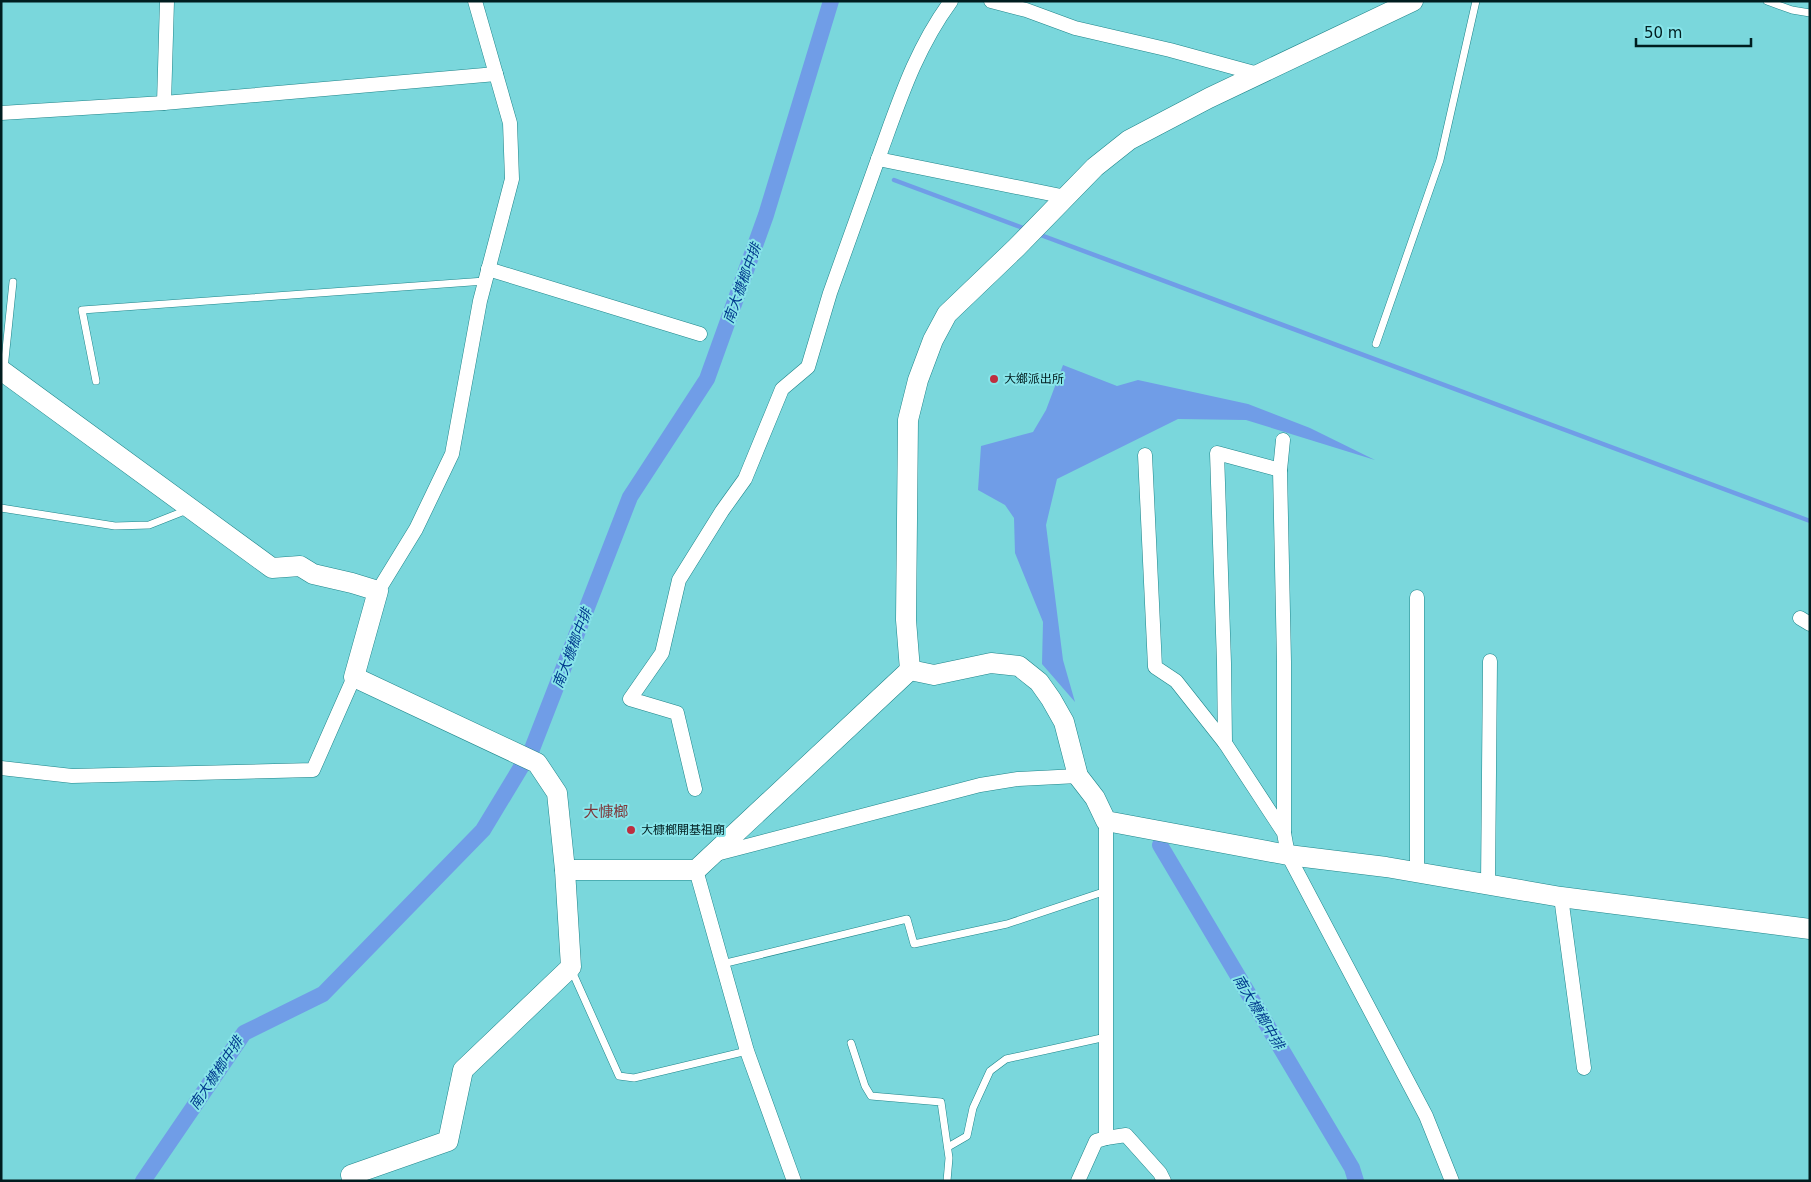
<svg xmlns="http://www.w3.org/2000/svg" width="1811" height="1182" font-family="'DejaVu Sans','Noto Sans TC',sans-serif">
<rect width="100%" height="100%" fill="#7ad7dc"/>
<!-- water -->
<polygon fill="#709de7" points="1063,365 1117,386 1138,380 1248,404 1310,428 1375,460 1246,420 1178,419 1057,479 1046,525 1063,660 1075,702 1042,664 1043,622 1015,553 1014,518 1005,505 978,490 981,446 1033,432 1046,410"/>
<g fill="none" stroke-linecap="round" stroke-linejoin="round">
<!-- stream -->
<g stroke="#709de7" stroke-width="4.5">
<polyline points="894,180 1026,229"/>
<polyline points="1038,234 1810,521"/>
</g>
<!-- canal -->
<g stroke="#709de7" stroke-width="16">
<polyline points="1160,845 1352,1168 1356,1181"/>
<polyline points="143,1181 244,1033 323,994 483,830 532,749 630,497 707,379 766,215 831,1"/>
</g>
<!-- lane casing -->
<g stroke="#1e858a" stroke-width="8">
<g id="lane">
<polyline points="1767,1 1792,10 1810,13"/>
<polyline points="1376,344 1440,160 1476,1"/>
<polyline points="4,369 13,282"/>
<polyline points="96,381 82,310 485,281"/>
<polyline points="1,508 115,526 149,525 187,510"/>
<polyline points="722,964 907,919 914,944 1007,924 1106,891"/>
<polyline points="571,969 619,1076 634,1078 747,1051"/>
<polyline points="851,1043 865,1086 871,1096 941,1102 949,1158 947,1181"/>
<polyline points="948,1147 967,1136 973,1108 990,1071 1006,1059 1106,1037"/>
</g>
</g>
<!-- street casing -->
<g stroke="#1e858a" stroke-width="15">
<g id="street">
<polyline points="991,1 1026,10 1075,28 1170,50 1258,74"/>
<polyline points="164,103 167,1"/>
<polyline points="1,113 164,103 496,74"/>
<path d="M878 159C899 102 915 50 951 1"/>
<polyline points="488,269 700,334"/>
<polyline points="1283,440 1280,470 1284,662 1284,832"/>
<polyline points="1145,455 1155,667 1176,681 1225,743 1284,833 1288,855 1426,1116 1452,1181"/>
<polyline points="378,591 416,529 452,454 480,301 512,179 510,123 475,1"/>
<polyline points="1800,618 1810,624"/>
<polyline points="1225,743 1224,663 1217,453 1280,470"/>
<polyline points="1,768 72,776 313,770 354,677"/>
<polyline points="695,789 677,713 630,699 662,653 679,580 722,511 745,479 782,389 808,367 830,293 878,159 1066,197"/>
<polyline points="716,854 980,785 1018,779 1078,776"/>
<polyline points="696,870 747,1051 794,1181"/>
<polyline points="1417,872 1417,597"/>
<polyline points="1488,884 1490,661"/>
<polyline points="1561,897 1584,1068"/>
<polyline points="1106,1138 1126,1135 1160,1173 1164,1181"/>
<polyline points="1078,1181 1096,1141 1106,1138 1106,821"/>
</g>
</g>
<!-- secondary casing -->
<g stroke="#1e858a" stroke-width="21">
<g id="secondary">
<polyline points="1,370 272,568 300,566 313,574 352,583 378,591 354,677 537,763 557,793 565,870 571,967 463,1070 448,1141 351,1175 353,1181"/>
<polyline points="910,670 934,675 991,663 1019,666 1039,682 1051,699 1064,722 1078,776 1095,798 1106,821 1288,855 1386,867 1561,897 1810,929"/>
<polyline points="910,670 906,620 908,420 918,380 933,340 947,314 1016,248 1095,167 1129,140 1209,98 1413,1"/>
<polyline points="565,870 696,870 910,670"/>
</g>
</g>
<!-- lane -->
<use href="#lane" stroke="#fff" stroke-width="7"/>
<!-- street -->
<use href="#street" stroke="#fff" stroke-width="14"/>
<!-- secondary -->
<use href="#secondary" stroke="#fff" stroke-width="20"/>
</g>
<!-- markers -->
<g fill="#be2e3f" stroke="#87e4e9" stroke-width="2">
<circle cx="994" cy="379" r="5"/>
<circle cx="631" cy="830" r="5"/>
</g>
<g text-anchor="middle" dominant-baseline="central" stroke-width="4" stroke-linejoin="round" paint-order="stroke">
<!-- poi labels -->
<g font-size="12" fill="#001d1f" stroke="#87e4e9" text-anchor="start">
<text x="1004" y="379">大鄉派出所</text>
<text x="641" y="830">大槺榔開基祖廟</text>
</g>
<!-- water labels -->
<g font-size="14" font-style="italic" fill="#00398d" stroke="#87e4e9">
<text transform="translate(742 283) rotate(-70)">南大槺榔中排</text>
<text transform="translate(572 648) rotate(-69)">南大槺榔中排</text>
<text transform="translate(1259 1012) rotate(59)">南大槺榔中排</text>
<text transform="translate(216 1073) rotate(-56)">南大槺榔中排</text>
</g>
<!-- quarter labels -->
<g font-size="15" fill="#7e3639" stroke="#87e4e9">
<text x="606" y="812">大慷榔</text>
</g>
</g>
<!-- border -->
<rect width="1811" height="1182" fill="none" stroke="#001d1f" stroke-width="5"/>
<!-- scale -->
<path d="M1636 38v8h115v-8" fill="none" stroke="#001d1f" stroke-width="2.5"/>
<text x="1644" y="38" font-size="15" fill="#001d1f" stroke="#87e4e9" stroke-width="4" paint-order="stroke">50 m</text>
</svg>
